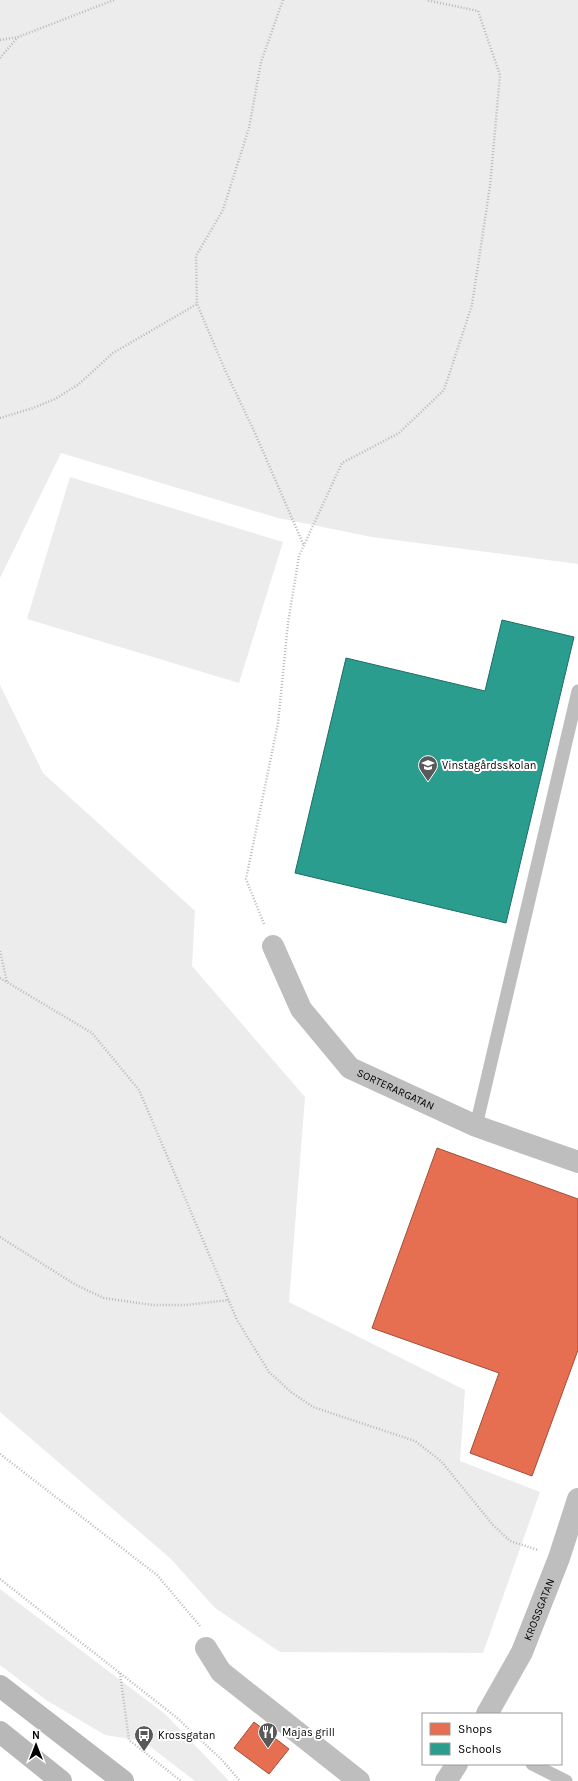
<svg xmlns="http://www.w3.org/2000/svg" width="578" height="1781" font-family="Karla,sans-serif">
<rect width="100%" height="100%" fill="#fff"/>
<!-- green -->
<g fill="#ececec">
<polygon points="0,0 578,0 578,564 372,537 278,518 61,453 0,578"/>
<polygon points="70,477 283,542 239,683 27,619"/>
<polygon points="0,685 43,773 195,911 192,966 305,1097 289,1302 465,1390 460,1461 540,1492 483,1653 280,1652 215,1608 171,1559 0,1412"/>
<polygon points="0,1589 165,1714 229,1781 195,1781 143,1741 105,1735 46,1700 0,1665"/>
</g>
<!-- shops -->
<g fill="#e76f51" stroke="#a24e39">
<polygon points="437,1148 578,1199 578,1350 532,1476 470,1453 499,1373 372,1328"/>
<polygon points="254,1722 289,1749 269,1774 234,1748"/>
</g>
<!-- schools -->
<polygon fill="#2a9d8f" stroke="#1d6e64" points="502,620 574,637 506,923 295,873 346,658 485,691"/>
<g fill="none" stroke-linecap="round" stroke-linejoin="round">
<!-- path -->
<g stroke="#b9b9b9" stroke-width="2.5" stroke-dasharray="1 2" stroke-linecap="butt">
<polyline points="283,0 261,62 249,128 223,210 196,256 197,304 225,370 255,433 304,546"/>
<polyline points="0,40 18,37 114,0"/>
<polyline points="0,58 18,37"/>
<polyline points="0,418 33,408 55,399 79,384 113,353 197,304"/>
<polyline points="264,924 246,879 278,723 288,623 299,556 342,463 399,433 444,390 472,305 490,186 500,75 478,11 426,0"/>
<polyline points="0,951 7,982"/>
<polyline points="0,978 92,1033 139,1090 237,1320 269,1372 291,1392 313,1407 415,1441 441,1461 493,1525 510,1541 538,1550"/>
<polyline points="0,1237 76,1285 104,1298 152,1305 186,1305 229,1300"/>
<polyline points="0,1454 157,1575 200,1626"/>
<polyline points="0,1579 176,1717 222,1760 240,1781"/>
<polyline points="120,1673 129,1740 181,1781"/>
</g>
<!-- lane -->
<g stroke="#bebebe" stroke-width="13">
<polyline points="476,1126 578,691"/>
<polyline points="532,1764 566,1781"/>
</g>
<!-- street -->
<g stroke="#bebebe" stroke-width="22">
<path id="s1" d="M273 946 301 1009 350 1068 476 1126 578 1162"/>
<polyline points="206,1648 221,1672 359,1781"/>
<path id="s2" d="M487 1714 522 1652 559 1558 578 1499"/>
<polyline points="446,1781 457,1764"/>
</g>
<!-- secondary -->
<g stroke="#b8b8b8" stroke-width="22">
<polyline points="0,1686 123,1781"/>
<polyline points="0,1732 61,1781"/>
</g>
</g>
<!-- icons -->
<defs>
<g id="school-pin" transform="scale(1)"><path d="M0 17L-7.5 6A9.5 9.5 0 1 1 7.5 6Z" fill="#595959" stroke="#fff"/><path d="M0-5L7-2L0 1L-7-2ZM-4 1L0 2.5L4 1V4Q0 6-4 4Z" fill="#fff"/></g>
<g id="restaurant-pin" transform="scale(1)"><path d="M0 17L-7.5 6A9.5 9.5 0 1 1 7.5 6Z" fill="#595959" stroke="#fff"/><path d="M-5-6h1v4h1v-4h1v4h1v-4h1v5L-1.5 .5V6h-2V.5L-5-1ZM5-6V6H3V1.5H1.5Q1.5-4 5-6Z" fill="#fff"/></g>
<g id="bus-pin" transform="scale(1)"><path d="M0 17L-7.5 6A9.5 9.5 0 1 1 7.5 6Z" fill="#595959" stroke="#fff"/><path d="M-5-6H5V4H4V6H2V4H-2V6H-4V4H-5ZM-3.5-4V0h7V-4ZM-3.5 1.2v1.5H-2V1.2ZM2 1.2v1.5H3.5V1.2Z" fill="#fff"/></g>
</defs>
<g fill-rule="evenodd">
<use href="#school-pin" x="428" y="765"/>
<use href="#restaurant-pin" x="268" y="1732"/>
<use href="#bus-pin" x="144" y="1735"/>
</g>
<g text-anchor="middle" dominant-baseline="central" stroke-width="4" stroke-linejoin="round" paint-order="stroke">
<!-- poi labels -->
<g font-size="11" fill="#000" stroke="#fff" text-anchor="start">
<text x="442" y="765">Vinstagårdsskolan</text>
<text x="282" y="1732">Majas grill</text>
<text x="158" y="1735">Krossgatan</text>
</g>
<!-- street labels -->
<g font-size="11" fill="#000" stroke="#fff">
<text stroke="none"><textPath href="#s1" startOffset="196">SORTERARGATAN</textPath></text>
<text stroke="none"><textPath href="#s2" startOffset="117">KROSSGATAN</textPath></text>
</g>
</g>
<!-- legend -->
<rect x="422" y="1713" width="140" height="52" fill="#ffffff" stroke="#999999"/>
<rect x="430" y="1723" width="20" height="12" fill="#e76f51" stroke="#999999"/>
<text x="458" y="1733" font-size="12" fill="#000000">Shops</text>
<rect x="430" y="1743" width="20" height="12" fill="#2a9d8f" stroke="#999999"/>
<text x="458" y="1753" font-size="12" fill="#000000">Schools</text>
<!-- north arrow -->
<g transform="translate(36 1745)" stroke="#ffffff" stroke-width="3" paint-order="stroke">
<path d="M0-3L7 15L0 10L-7 15Z" fill="#000000"/>
<text y="-6" font-size="11" font-weight="bold" text-anchor="middle" fill="#000000">N</text>
</g>
</svg>
